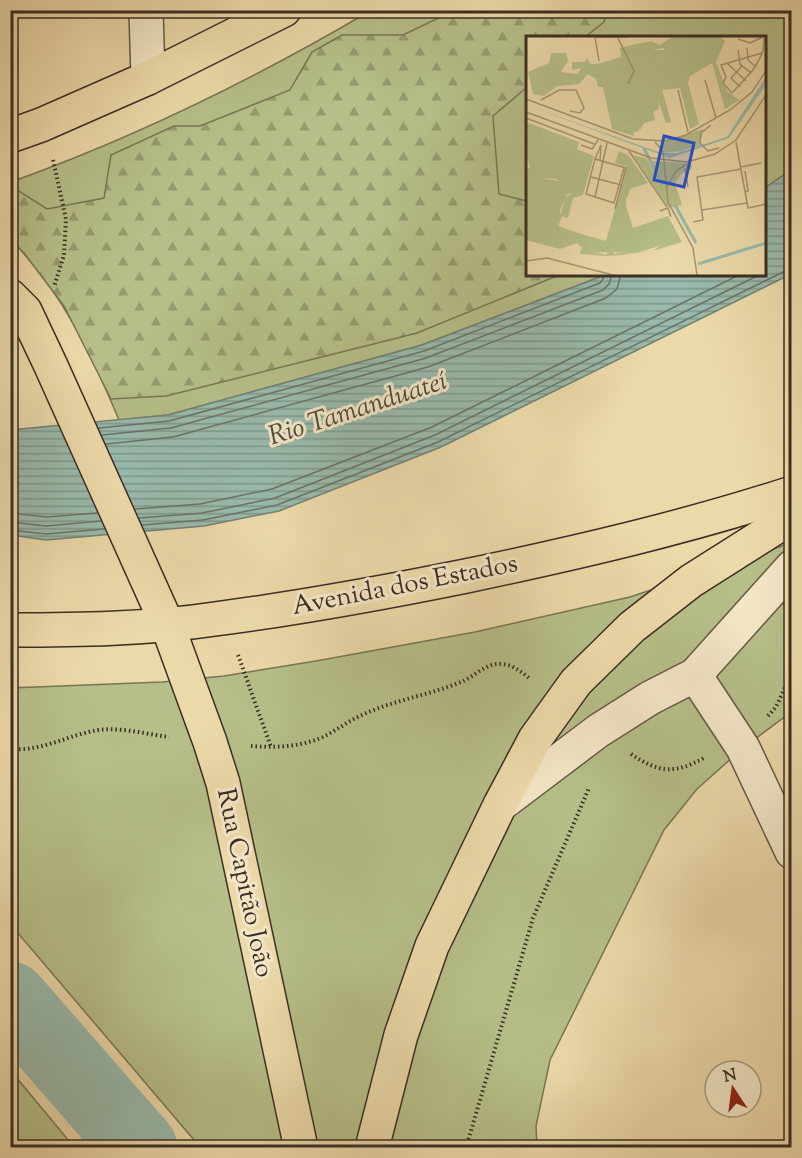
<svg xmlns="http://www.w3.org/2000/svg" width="802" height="1158" font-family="'Sorts Mill Goudy',serif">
<defs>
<pattern id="forest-firs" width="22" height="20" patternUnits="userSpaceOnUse" patternTransform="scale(1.5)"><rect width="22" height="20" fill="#b6bf89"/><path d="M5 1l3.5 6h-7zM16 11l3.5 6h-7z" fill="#959c70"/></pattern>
<pattern id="water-rules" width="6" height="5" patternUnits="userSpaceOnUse" patternTransform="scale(1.5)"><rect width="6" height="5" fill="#99baac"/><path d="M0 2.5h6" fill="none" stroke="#7e988c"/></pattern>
</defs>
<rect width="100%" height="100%" fill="#ecd9a9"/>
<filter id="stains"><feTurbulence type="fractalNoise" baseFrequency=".00333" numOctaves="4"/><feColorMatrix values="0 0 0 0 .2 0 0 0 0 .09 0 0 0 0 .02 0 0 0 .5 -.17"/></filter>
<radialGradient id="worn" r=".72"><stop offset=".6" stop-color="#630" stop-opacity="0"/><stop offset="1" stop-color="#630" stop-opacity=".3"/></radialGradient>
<!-- grass -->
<g fill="#b6bf89" stroke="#787656" stroke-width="1.5">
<path d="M370 11H791V170L765 188 764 38H528V274L605 275 422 345 168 415 119 420C92 355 61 290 11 240V182C136 137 256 78 370 11Z"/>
<polygon points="791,543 791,712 743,748 697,789 664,830 550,1060 536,1126 537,1147 200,1147 11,925 10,688 162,682 224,676 316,661 475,632 630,597"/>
<polygon points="11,1071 74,1147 11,1147"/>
</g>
<!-- forest -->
<polygon fill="url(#forest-firs)" stroke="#787656" stroke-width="1.5" points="453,11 608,11 604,22 585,37 528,38 527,87 493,116 499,194 527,201 528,274 559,275 417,333 166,396 111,399 64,306 24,253 11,240 11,186 47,209 104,198 111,155 174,126 200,126 290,90 312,52 342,35 403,35"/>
<!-- water -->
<polygon fill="url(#water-rules)" stroke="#738276" stroke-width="1.5" points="791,170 791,274 441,447 279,511 204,526 46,540 11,535 10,430 168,415 422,345 605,275 764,274 765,188"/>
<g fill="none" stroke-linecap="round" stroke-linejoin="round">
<!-- shore -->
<g stroke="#6a7468" stroke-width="1.5">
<polyline points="99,428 169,421 424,351 600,283 603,279 604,274"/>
<polyline points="102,435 171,428 426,358 603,290 609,284 612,274"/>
<polyline points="106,444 173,437 428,367 606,298 617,289 621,274"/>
<polyline points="135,509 200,504 272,489 432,427 741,274"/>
<polyline points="10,513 47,517 97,513"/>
<polyline points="139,518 202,513 275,498 435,435 761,274"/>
<polyline points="10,522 46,526 101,521"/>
<polyline points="142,525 203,520 277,505 438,442 787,270 792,269"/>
<polyline points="10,530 46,534 104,529"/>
</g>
<!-- river -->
<polyline stroke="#99baac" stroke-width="75" points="10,999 140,1148"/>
<!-- minor casing -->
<g stroke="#675945" stroke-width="36">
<g id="minor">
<polyline points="146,10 148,78"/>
<polyline points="695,675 743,748 792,852"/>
<polyline points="500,805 598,731 650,698 695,675 792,567"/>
</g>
</g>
<!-- highway casing -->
<g stroke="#3b2e24" stroke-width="36">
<g id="highway">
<polyline points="10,136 41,125 148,78 284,10"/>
<polyline points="10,296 25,311 51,366 167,624 210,742 223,783 301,1148"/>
<path d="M10 630C78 630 148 629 215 619 299 608 382 593 466 576 576 553 684 528 792 493"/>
<polyline points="372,1148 401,1035 432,946 500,805 535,739 576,682 632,627 691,581 792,517"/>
</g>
</g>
<!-- path -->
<g stroke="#3b2e24" stroke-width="4" stroke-dasharray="1.5 3" stroke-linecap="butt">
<polyline points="53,160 66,219 64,255 54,287"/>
<polyline points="238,655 271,747"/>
<polyline points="768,716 776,707 792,672"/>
<path d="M251 746C275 748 300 747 323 737 337 730 350 720 364 714 395 700 429 695 461 682 474 677 487 662 502 664 513 665 522 672 530 679"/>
<path d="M10 749C41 752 68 735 98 730 121 727 146 734 169 737"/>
<path d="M631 754C659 773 674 774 704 758"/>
<polyline points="466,1148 533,918 589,788"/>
</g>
<!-- minor -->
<use href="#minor" stroke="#f3e6c7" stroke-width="33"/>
<!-- highway -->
<use href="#highway" stroke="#ecd9a9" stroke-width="33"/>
</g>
<g text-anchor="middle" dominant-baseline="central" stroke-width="6" stroke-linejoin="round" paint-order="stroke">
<!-- street labels -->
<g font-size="26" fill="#3b2e24" stroke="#f3e6c7">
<text transform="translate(405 586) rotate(-11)">Avenida dos Estados</text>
<text transform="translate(244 883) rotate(78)">Rua Capitão João</text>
</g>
<!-- water labels -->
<g font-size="27" font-style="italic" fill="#4e4a3f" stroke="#f3e6c7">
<text transform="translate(358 410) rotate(-18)">Rio Tamanduateí</text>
</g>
</g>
<!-- overview -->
<g transform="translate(526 36)">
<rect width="240" height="240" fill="#ecd9a9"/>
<path d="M146 1H194L199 5 190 26 201 55 213 64 199 73 186 27 164 40 162 47 173 88 164 93 154 52 136 54 145 86 140 87 129 55V30L140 19 138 12 126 14 123 23 117 25 105 20 102 10 125 5 134 9ZM127 74 129 84 118 87 114 94 107 97 105 91 96 90 98 83ZM0 86 53 106 51 113 68 120 57 159 47 162 42 182 34 180 39 162 45 158 41 149 30 143 14 142 15 116 6 120 0 116ZM177 93 174 110 139 117 135 108ZM93 115 103 120 122 147 104 153 101 163 96 148 101 131 89 127ZM107 119 121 123 134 149 126 125 165 127 166 133 156 137 149 147 156 169 143 172ZM16 150 31 166 26 190 29 197 1 198 0 159ZM142 180 156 206 133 213 96 219 79 220 54 218 56 212 51 207 34 213 46 195 59 199 70 216 80 219 85 213 88 218 127 214 139 207 107 192Z" fill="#b6bf89"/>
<path d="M102 10 105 20 117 25 123 23 126 14H145L129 30 133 73 111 84 98 83 97 90 105 91 108 100 86 93 77 51H72L70 43 62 38 53 48 31 50 18 60 7 58 2 36 23 27 25 17H40L42 25 35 36 52 38 55 32 46 34V26H59L61 22 64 28H72L95 21 94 12ZM162 100 156 109 158 115 139 116 135 108ZM21 113 15 142 44 147 50 157 41 158 34 174V179L37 178 32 190 46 195 34 213 0 204V198L14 192 29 196 25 188 30 164 23 163 16 151 7 161 0 159V132H4L0 116 6 120ZM100 147V170L107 192H117L140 208 109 217 70 216 59 199 80 205 96 148Z" fill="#b6bf89"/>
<path d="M240 41 237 53 203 102 144 122 0 69 135 117H151L201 101Z" fill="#99baac"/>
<path fill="none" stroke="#99baac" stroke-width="3" d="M118 112 136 149M149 169 170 207M172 228 240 207"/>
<path fill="none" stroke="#a59574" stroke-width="1.5" d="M68 1H101M69 1 73 25M92 2 108 35 102 48M212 3 224 7 237 1M221 12 222 24 230 31M212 14 214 28 225 37M236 17 195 29 200 41 197 47 206 57 227 34 233 24 237 15 238 2M201 27 220 45M179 44 190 82M214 51 205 42 216 30M152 54 162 96M0 63 107 103 139 105 160 99 204 74 226 56 240 35M15 64 33 54H50L58 72 54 77 44 75M0 76 125 122 161 126 189 118 210 104 240 59M0 82 68 108M185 89 175 97 174 107 182 115 193 112M129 106 137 115 142 166 167 212 171 239M210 106 222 172 240 168M55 109 66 113 72 104M103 115 141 171M69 123 75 109 74 125M215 131 235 127M159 132 162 151M65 141 95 149M141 151 150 135 161 128M219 156 222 155 219 135M69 161 81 107M89 173 100 132 69 123 60 158 88 167 98 132M176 174 221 167M134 175 142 172 145 181M167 186 177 184 171 141 215 133M0 225 21 222 87 239"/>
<path fill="#1d4ed8" fill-opacity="0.15" stroke="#1d4ed8" stroke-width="3" d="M138 100 168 107 158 151 128 144Z"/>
<rect width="240" height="240" fill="none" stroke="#3b2e24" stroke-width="3"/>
</g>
<!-- margin -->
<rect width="802" height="1158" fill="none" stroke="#ecd9a9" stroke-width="36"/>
<rect x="12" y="12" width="778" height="1134" fill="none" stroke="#3b2e24" stroke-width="3"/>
<rect x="18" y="18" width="766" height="1122" fill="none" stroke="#3b2e24" stroke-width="1.5"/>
<!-- north arrow -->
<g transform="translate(733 1089) rotate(347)"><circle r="28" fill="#f3e6c7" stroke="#a99c86" stroke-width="1.5"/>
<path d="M0-4.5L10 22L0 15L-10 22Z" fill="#8f2418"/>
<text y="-9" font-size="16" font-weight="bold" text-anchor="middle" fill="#3b2e24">N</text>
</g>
<rect width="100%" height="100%" filter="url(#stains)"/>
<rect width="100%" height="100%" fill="url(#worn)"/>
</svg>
